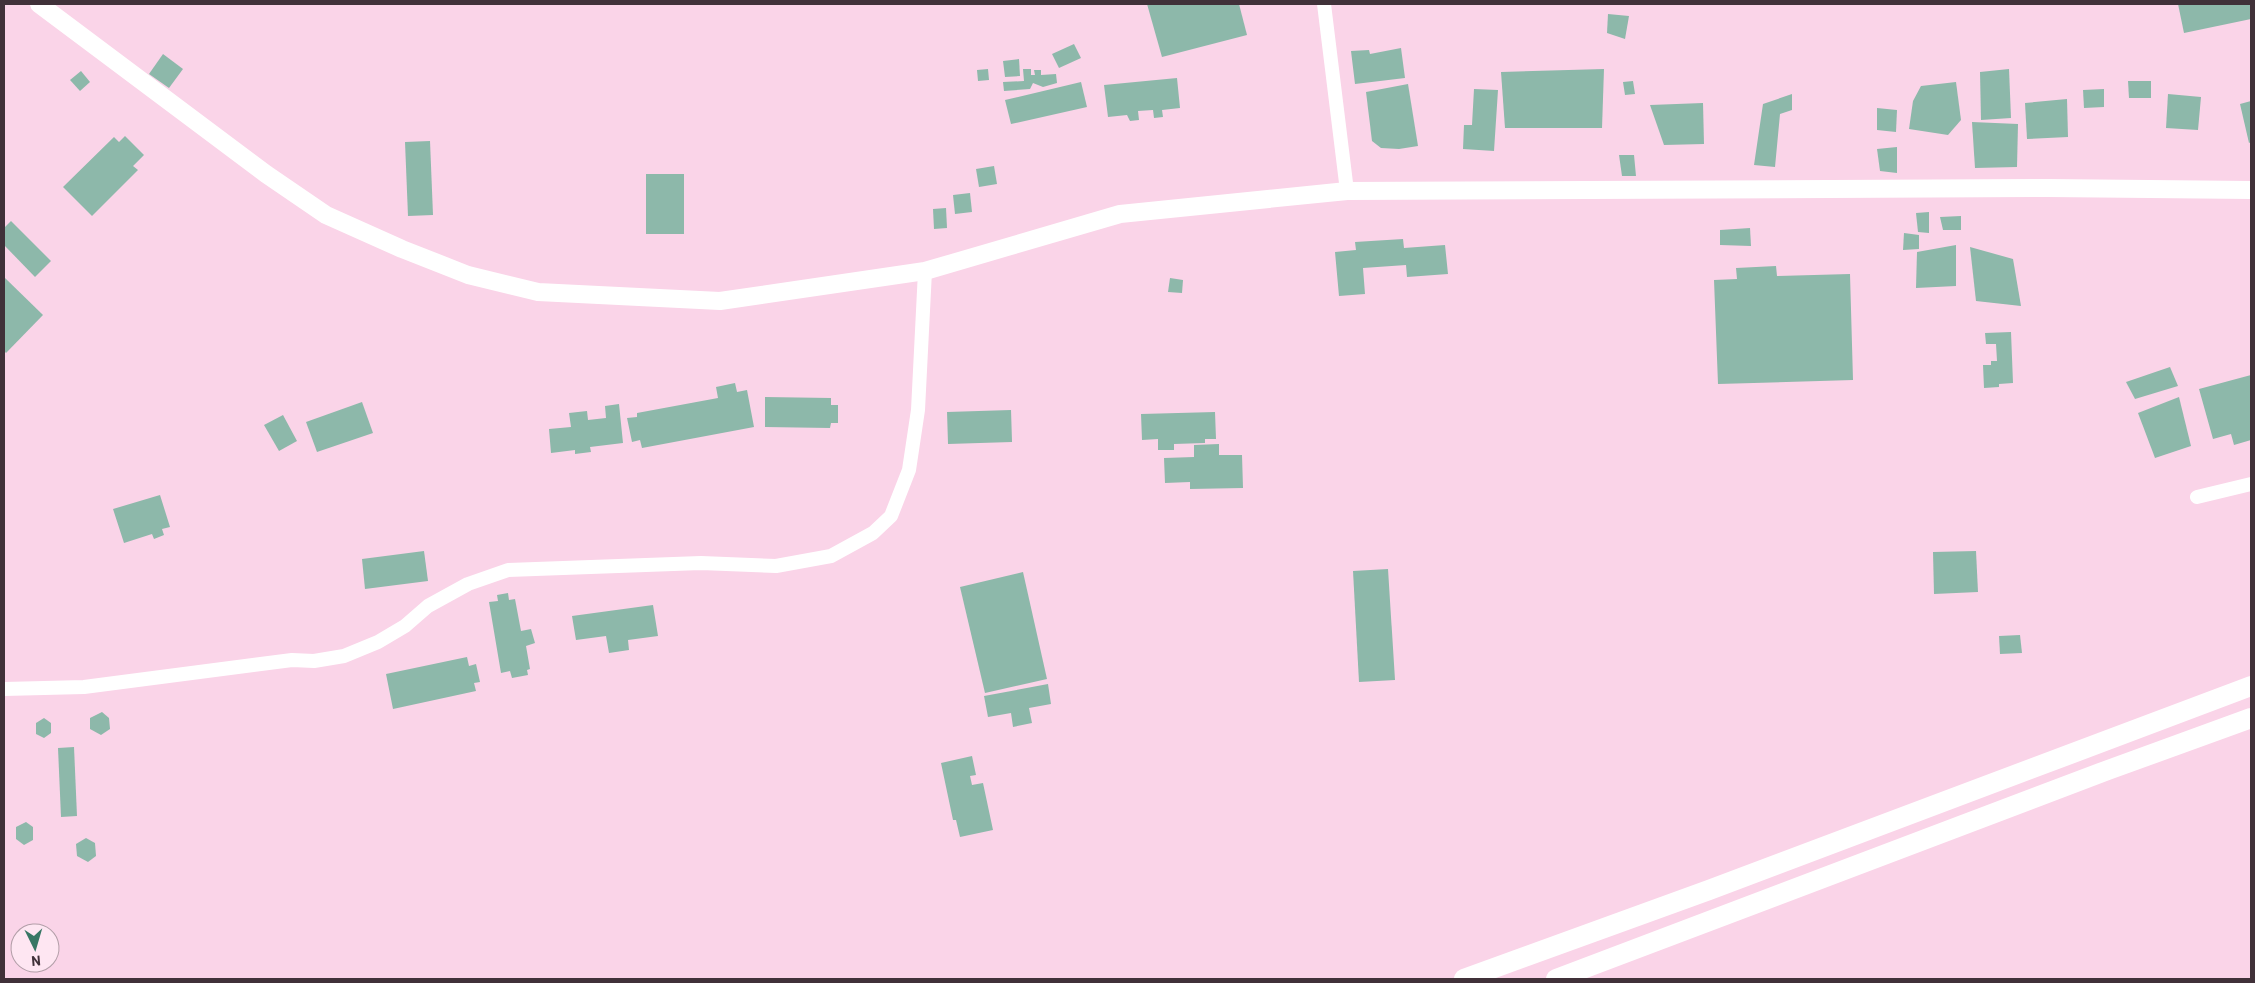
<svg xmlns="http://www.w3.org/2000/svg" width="2255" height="983" font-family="Barlow,sans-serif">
<rect width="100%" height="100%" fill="#fad4e8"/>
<!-- building -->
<g fill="#8db8aa">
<polygon points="1147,4 1239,4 1247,35 1162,57"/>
<polygon points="2178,4 2251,4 2251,19 2184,33"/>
<polygon points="1608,14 1629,16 1625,39 1607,33"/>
<polygon points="1074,44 1081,58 1059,68 1052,54"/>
<polygon points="1401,48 1405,78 1355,84 1351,51 1369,50 1370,54"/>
<polygon points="163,54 183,69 169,88 149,74"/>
<polygon points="1019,59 1020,76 1005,77 1003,61"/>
<polygon points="988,69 989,80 978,81 977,70"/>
<polygon points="1023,69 1031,69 1031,75 1035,75 1034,70 1041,70 1041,75 1056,74 1057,83 1043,87 1033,83 1030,89 1004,91 1003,82 1024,81"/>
<polygon points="1604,69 1602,128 1505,128 1501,72"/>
<polygon points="2009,69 2011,118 1981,120 1980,72"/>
<polygon points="81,71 90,82 80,91 70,80"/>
<polygon points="1177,78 1180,108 1162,110 1163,117 1154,118 1153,110 1138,111 1139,120 1130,121 1127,115 1108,117 1104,85"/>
<polygon points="1633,81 1635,94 1625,95 1623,82"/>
<polygon points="2128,81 2151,81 2151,98 2129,98"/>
<polygon points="1081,82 1087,107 1011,124 1005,100"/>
<polygon points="1956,82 1961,120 1948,135 1909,129 1913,101 1921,86"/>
<polygon points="1408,84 1418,146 1399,149 1381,148 1372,141 1366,92"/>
<polygon points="1474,89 1498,90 1494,151 1463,149 1464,125 1472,125"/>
<polygon points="2104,89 2104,107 2084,108 2083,90"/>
<polygon points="1792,94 1792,110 1780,114 1775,167 1754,165 1763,104"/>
<polygon points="2168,94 2201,97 2198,130 2166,128"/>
<polygon points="2067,99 2068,137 2027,139 2025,103"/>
<polygon points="2251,101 2251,142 2249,143 2240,104"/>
<polygon points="1703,103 1704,144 1664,145 1650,105"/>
<polygon points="1877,108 1897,110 1896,132 1877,130"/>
<polygon points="1972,122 2018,124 2017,167 1975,168"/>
<polygon points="125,136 144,155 133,166 138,170 92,216 63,187 114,137 119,142"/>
<polygon points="430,141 433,215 408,216 405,142"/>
<polygon points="1897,147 1897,173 1880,171 1877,149"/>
<polygon points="1619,155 1634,155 1636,176 1622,176"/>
<polygon points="994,166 997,184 979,187 976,169"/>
<rect x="646" y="174" width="38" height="60"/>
<polygon points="970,193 972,212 955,214 953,195"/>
<polygon points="946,208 947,228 934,229 933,209"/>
<polygon points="1929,212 1929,233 1918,232 1916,213"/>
<polygon points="1961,216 1961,230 1943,230 1940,217"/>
<polygon points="11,221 51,261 35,277 4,245 4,228"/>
<polygon points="1750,228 1751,246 1720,245 1720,230"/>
<polygon points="1904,233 1919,235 1919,249 1903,250"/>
<polygon points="1403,239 1404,248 1445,245 1448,274 1407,277 1406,265 1363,268 1365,294 1339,296 1335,252 1356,250 1355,242"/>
<polygon points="1956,245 1956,286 1916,288 1917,252"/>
<polygon points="1970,247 2013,259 2021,306 1976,301"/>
<polygon points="1776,266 1777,276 1850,274 1853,380 1718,384 1714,280 1737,279 1736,268"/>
<polygon points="4,277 43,315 6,353 4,351"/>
<polygon points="1170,278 1183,280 1182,293 1168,292"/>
<polygon points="2011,332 2013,383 1999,384 1999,387 1984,388 1983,365 1991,365 1991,361 1997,361 1996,344 1986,344 1985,333"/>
<polygon points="2170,367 2178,386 2135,399 2126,382"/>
<polygon points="2251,375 2251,440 2234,445 2231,434 2213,439 2199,389"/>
<polygon points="735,383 737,392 747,390 754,427 642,448 640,440 632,442 627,418 637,417 637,413 718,398 716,387"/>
<polygon points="765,397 831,398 831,405 838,405 838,423 831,423 830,428 765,427"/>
<polygon points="2179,397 2191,446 2155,458 2138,413"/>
<polygon points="362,402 373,433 317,452 306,422"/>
<polygon points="619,404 623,443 590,447 591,452 575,454 575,450 551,453 549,429 571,427 569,413 587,411 588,420 606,418 605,406"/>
<polygon points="1011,410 1012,442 948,444 947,412"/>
<polygon points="1215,412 1216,439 1205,439 1205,443 1174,444 1174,450 1158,450 1158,439 1142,440 1141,414"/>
<polygon points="283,415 297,441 279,451 264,425"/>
<polygon points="1219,444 1219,455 1242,455 1243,488 1190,489 1190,482 1165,483 1164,458 1194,457 1194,445"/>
<polygon points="160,495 170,527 162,529 164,535 154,539 152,534 124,543 113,509"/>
<polygon points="424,551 428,581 365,589 362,559"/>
<polygon points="1976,551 1978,592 1934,594 1933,552"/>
<polygon points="1388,569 1395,680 1359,682 1353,571"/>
<polygon points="1023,572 1047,679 985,693 960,587"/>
<polygon points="508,593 509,600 515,599 521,631 531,629 535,643 526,646 530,669 527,670 528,675 512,678 510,671 501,673 489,602 498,601 497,595"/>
<polygon points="653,605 658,636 628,640 629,650 609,653 606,636 576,640 572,616"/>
<polygon points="2020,635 2022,653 2000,654 1999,636"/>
<polygon points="467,657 469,666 476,664 480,682 474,683 476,691 393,709 386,674"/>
<polygon points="1048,684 1051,704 1029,708 1032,723 1013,727 1011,713 988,717 984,696"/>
<polygon points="102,712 109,718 110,729 101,735 90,729 90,718"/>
<polygon points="44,718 51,723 51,733 44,738 36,734 36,723"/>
<polygon points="74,747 77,816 61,817 58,748"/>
<polygon points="972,756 976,775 970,776 972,785 983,783 993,830 960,837 956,820 953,820 941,763"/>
<polygon points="26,822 33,827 33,840 24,845 16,839 16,827"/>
<polygon points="86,838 95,843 96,856 88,862 77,856 76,844"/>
</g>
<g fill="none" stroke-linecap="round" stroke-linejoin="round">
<!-- minor -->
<g stroke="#fff" stroke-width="14">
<polyline points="1324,4 1347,191"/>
<polyline points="2197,497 2251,484"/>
<polyline points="4,689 84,687 292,660 314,661 344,656 378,642 405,626 428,606 468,584 508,570 701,563 776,566 831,556 873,533 891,516 909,470 918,410 925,271"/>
</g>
<!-- tertiary -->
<polyline stroke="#fff" stroke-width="18" points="39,4 266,174 326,215 402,249 468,275 538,292 720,301 925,271 1120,214 1347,191 2048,188 2251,190"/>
<!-- secondary -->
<g stroke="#fff" stroke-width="20">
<polyline points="1464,979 1709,890 2251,686"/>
<polyline points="1556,979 2108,770 2251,718"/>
</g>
</g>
<!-- border -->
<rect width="2255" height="983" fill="none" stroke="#403139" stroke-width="10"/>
<!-- north arrow -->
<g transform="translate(35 948) rotate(175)"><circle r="24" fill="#fee6f2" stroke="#b29ea8"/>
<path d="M0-4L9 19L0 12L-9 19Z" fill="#387765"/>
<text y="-8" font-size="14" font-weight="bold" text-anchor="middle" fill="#403139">N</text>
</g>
</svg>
